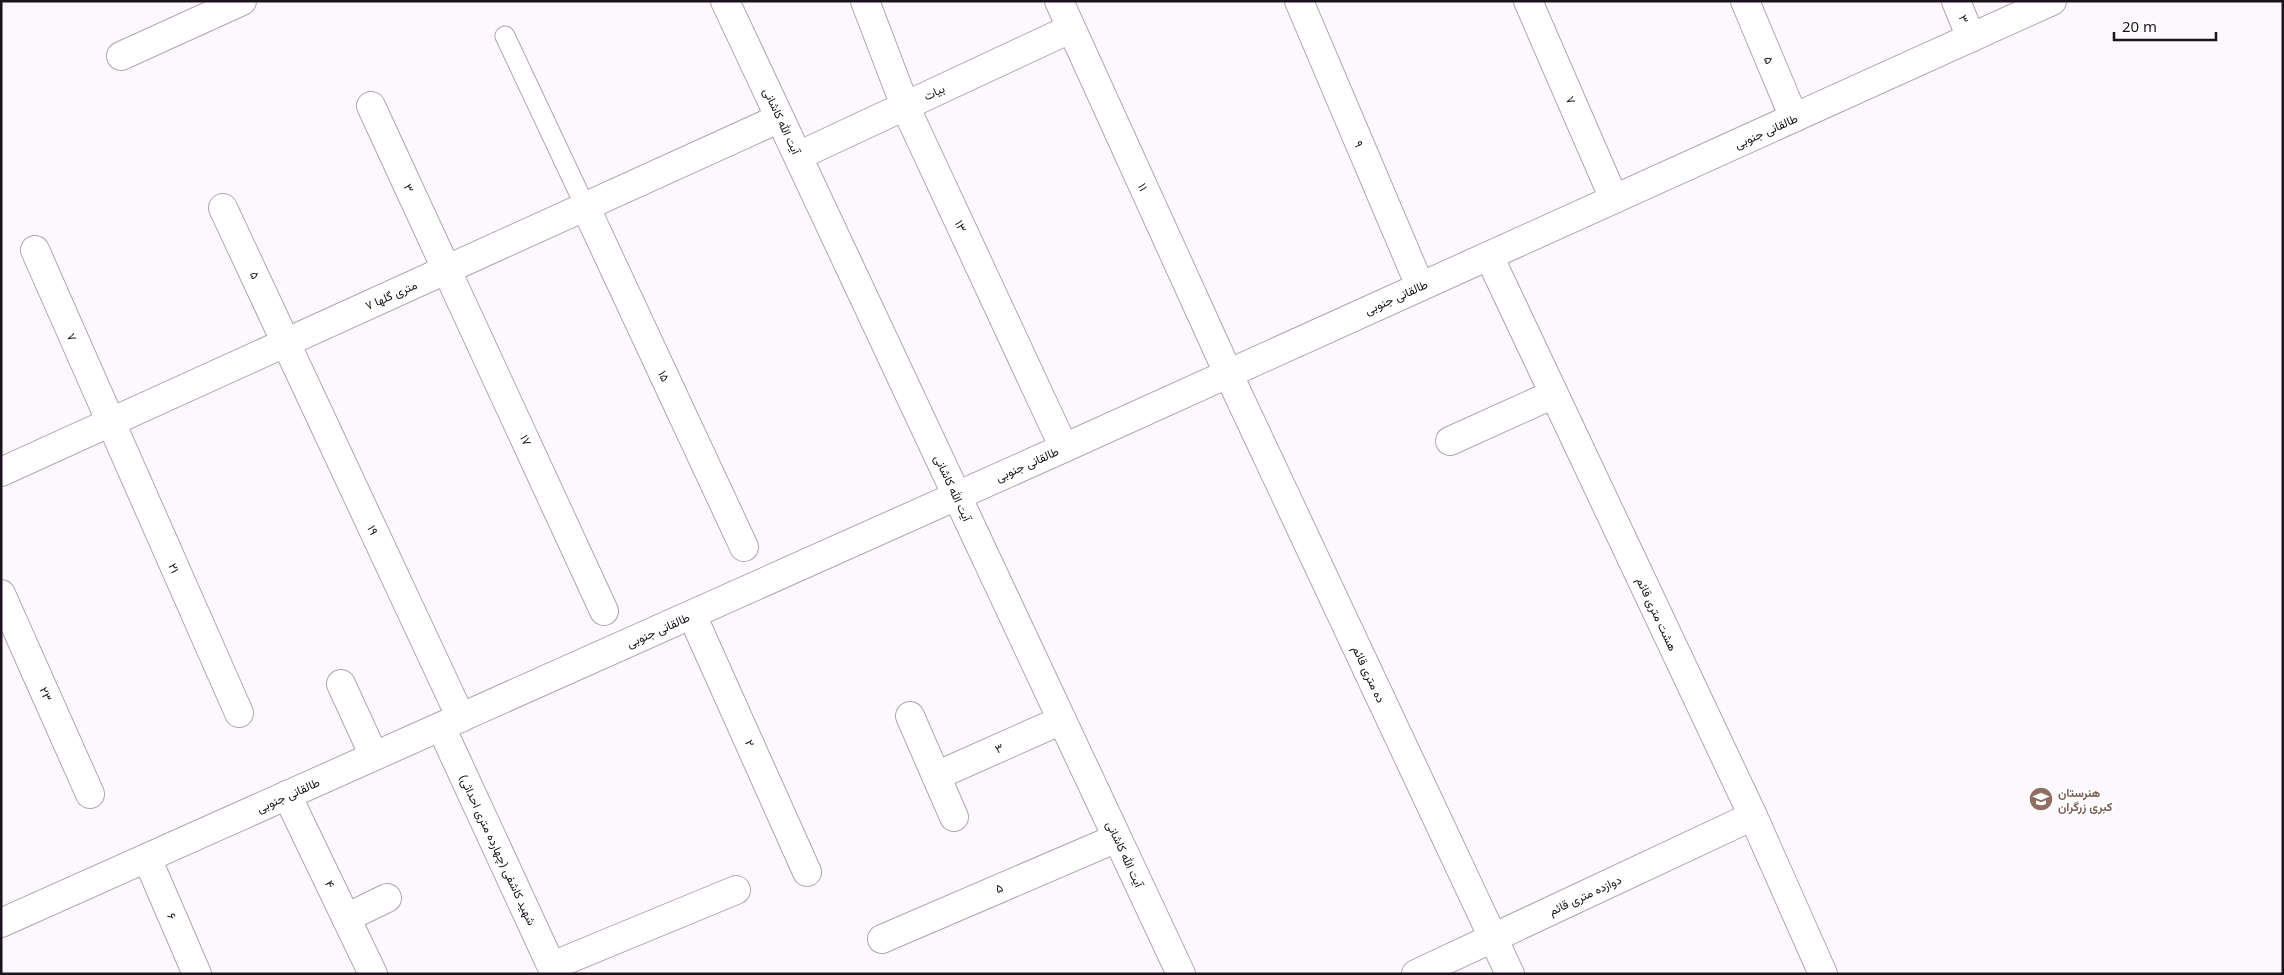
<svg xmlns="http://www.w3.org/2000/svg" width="2284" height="975" font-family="'Noto Sans',Vazirmatn,sans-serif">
<rect width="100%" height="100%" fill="#fcf8fd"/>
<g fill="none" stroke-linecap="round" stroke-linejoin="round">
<!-- lane casing -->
<g stroke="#b5a1b7" stroke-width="21">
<polyline id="lane" points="505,36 585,206"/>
</g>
<!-- street casing -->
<g stroke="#b5a1b7" stroke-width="30">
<g id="street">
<polyline points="865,1 905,106 1064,448"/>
<polyline points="1059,1 1228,373 1510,974"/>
<polyline points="1299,1 1420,286"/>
<polyline points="1528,1 1614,199"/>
<polyline points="1745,1 1794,118"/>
<polyline points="1956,1 1971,38"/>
<polyline points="121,56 242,1"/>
<polyline points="371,106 604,611"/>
<polyline points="798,156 1070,29"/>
<polyline points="585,206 744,547"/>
<polyline points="223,208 461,718"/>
<polyline points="35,250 239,713"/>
<polyline points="1489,256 1753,816 1823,974"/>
<polyline points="1450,441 1554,394"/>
<polyline points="1,472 780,118"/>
<polyline points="1,594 90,794"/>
<polyline points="692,615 807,872"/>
<polyline points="341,684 374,756"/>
<polyline points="910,716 954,817"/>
<polyline points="441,727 555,974"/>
<polyline points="936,776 1062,720"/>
<polyline points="287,795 373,974"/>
<polyline points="147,858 197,974"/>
<polyline points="346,918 387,898"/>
<polyline points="882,939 1117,838"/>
<polyline points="552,966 736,890"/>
<polyline points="1416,974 1753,816"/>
</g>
</g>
<!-- secondary casing -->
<g stroke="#b5a1b7" stroke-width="30">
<g id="secondary">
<polyline points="725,1 1181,974"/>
<polyline points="1,923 1064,448 2052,1"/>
</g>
</g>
<!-- lane -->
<use href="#lane" stroke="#fff" stroke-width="19"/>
<!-- street -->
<use href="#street" stroke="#fff" stroke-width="28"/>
<!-- secondary -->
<use href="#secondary" stroke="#fff" stroke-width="28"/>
</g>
<!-- icons -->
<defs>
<g id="school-disc" transform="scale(1.25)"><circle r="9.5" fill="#8d6e63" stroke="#fff"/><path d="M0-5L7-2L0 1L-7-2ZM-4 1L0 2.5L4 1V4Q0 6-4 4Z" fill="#fff"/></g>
</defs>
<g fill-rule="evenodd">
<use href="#school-disc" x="2041" y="799"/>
</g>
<g text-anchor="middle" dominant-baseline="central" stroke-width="4.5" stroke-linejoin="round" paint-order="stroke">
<!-- street labels -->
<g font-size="12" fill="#1b141c" stroke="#fff">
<text transform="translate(1964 19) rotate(67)">۳</text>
<text transform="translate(1769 60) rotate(67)">۵</text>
<text transform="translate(934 92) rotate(-25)">بیات</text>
<text transform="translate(1571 100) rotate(67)">۷</text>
<text transform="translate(782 121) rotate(65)">آیت الله کاشانی</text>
<text transform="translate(1766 131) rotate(-24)">طالقانی جنوبی</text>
<text transform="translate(1359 144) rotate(67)">۹</text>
<text transform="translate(1143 187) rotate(65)">۱۱</text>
<text transform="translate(409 188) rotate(65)">۳</text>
<text transform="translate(961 226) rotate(65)">۱۳</text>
<text transform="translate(255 275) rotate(65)">۵</text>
<text transform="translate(391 295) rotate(-24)">۷ متری گلها</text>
<text transform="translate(1396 297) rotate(-24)">طالقانی جنوبی</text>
<text transform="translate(72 337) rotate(67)">۷</text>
<text transform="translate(664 376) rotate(65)">۱۵</text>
<text transform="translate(526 440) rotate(65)">۱۷</text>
<text transform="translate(1027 464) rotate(-24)">طالقانی جنوبی</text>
<text transform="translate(953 488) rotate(65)">آیت الله کاشانی</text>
<text transform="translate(373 530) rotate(65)">۱۹</text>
<text transform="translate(174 568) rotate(66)">۲۱</text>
<text transform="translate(1657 614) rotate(65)">هشت متری قائم</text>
<text transform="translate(658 630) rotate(-24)">طالقانی جنوبی</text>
<text transform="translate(1369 674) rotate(65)">ده متری قائم</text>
<text transform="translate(46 694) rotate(66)">۲۳</text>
<text transform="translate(750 743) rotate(66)">۲</text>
<text transform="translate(999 748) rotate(-24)">۳</text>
<text transform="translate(288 795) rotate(-24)">طالقانی جنوبی</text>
<text transform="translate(498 850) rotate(65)">شهید کاشفی (چهارده متری احداثی)</text>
<text transform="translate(1125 854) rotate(65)">آیت الله کاشانی</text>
<text transform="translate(330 884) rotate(64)">۴</text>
<text transform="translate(999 888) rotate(-23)">۵</text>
<text transform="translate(1585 895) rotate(-25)">دوازده متری قائم</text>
<text transform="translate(172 916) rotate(66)">۶</text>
</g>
<!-- education labels -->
<g font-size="12" font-weight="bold" fill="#785e54" stroke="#fff" text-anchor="start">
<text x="2058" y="792">هنرستان<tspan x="2058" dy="14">کبری زرگران</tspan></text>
</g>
</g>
<!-- border -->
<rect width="2284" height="975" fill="none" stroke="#1b141c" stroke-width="5"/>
<!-- scale -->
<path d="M2114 32v8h102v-8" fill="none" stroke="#1b141c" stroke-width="2.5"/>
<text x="2122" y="32" font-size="15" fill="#1b141c" stroke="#ffffff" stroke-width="4" paint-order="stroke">20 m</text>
</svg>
